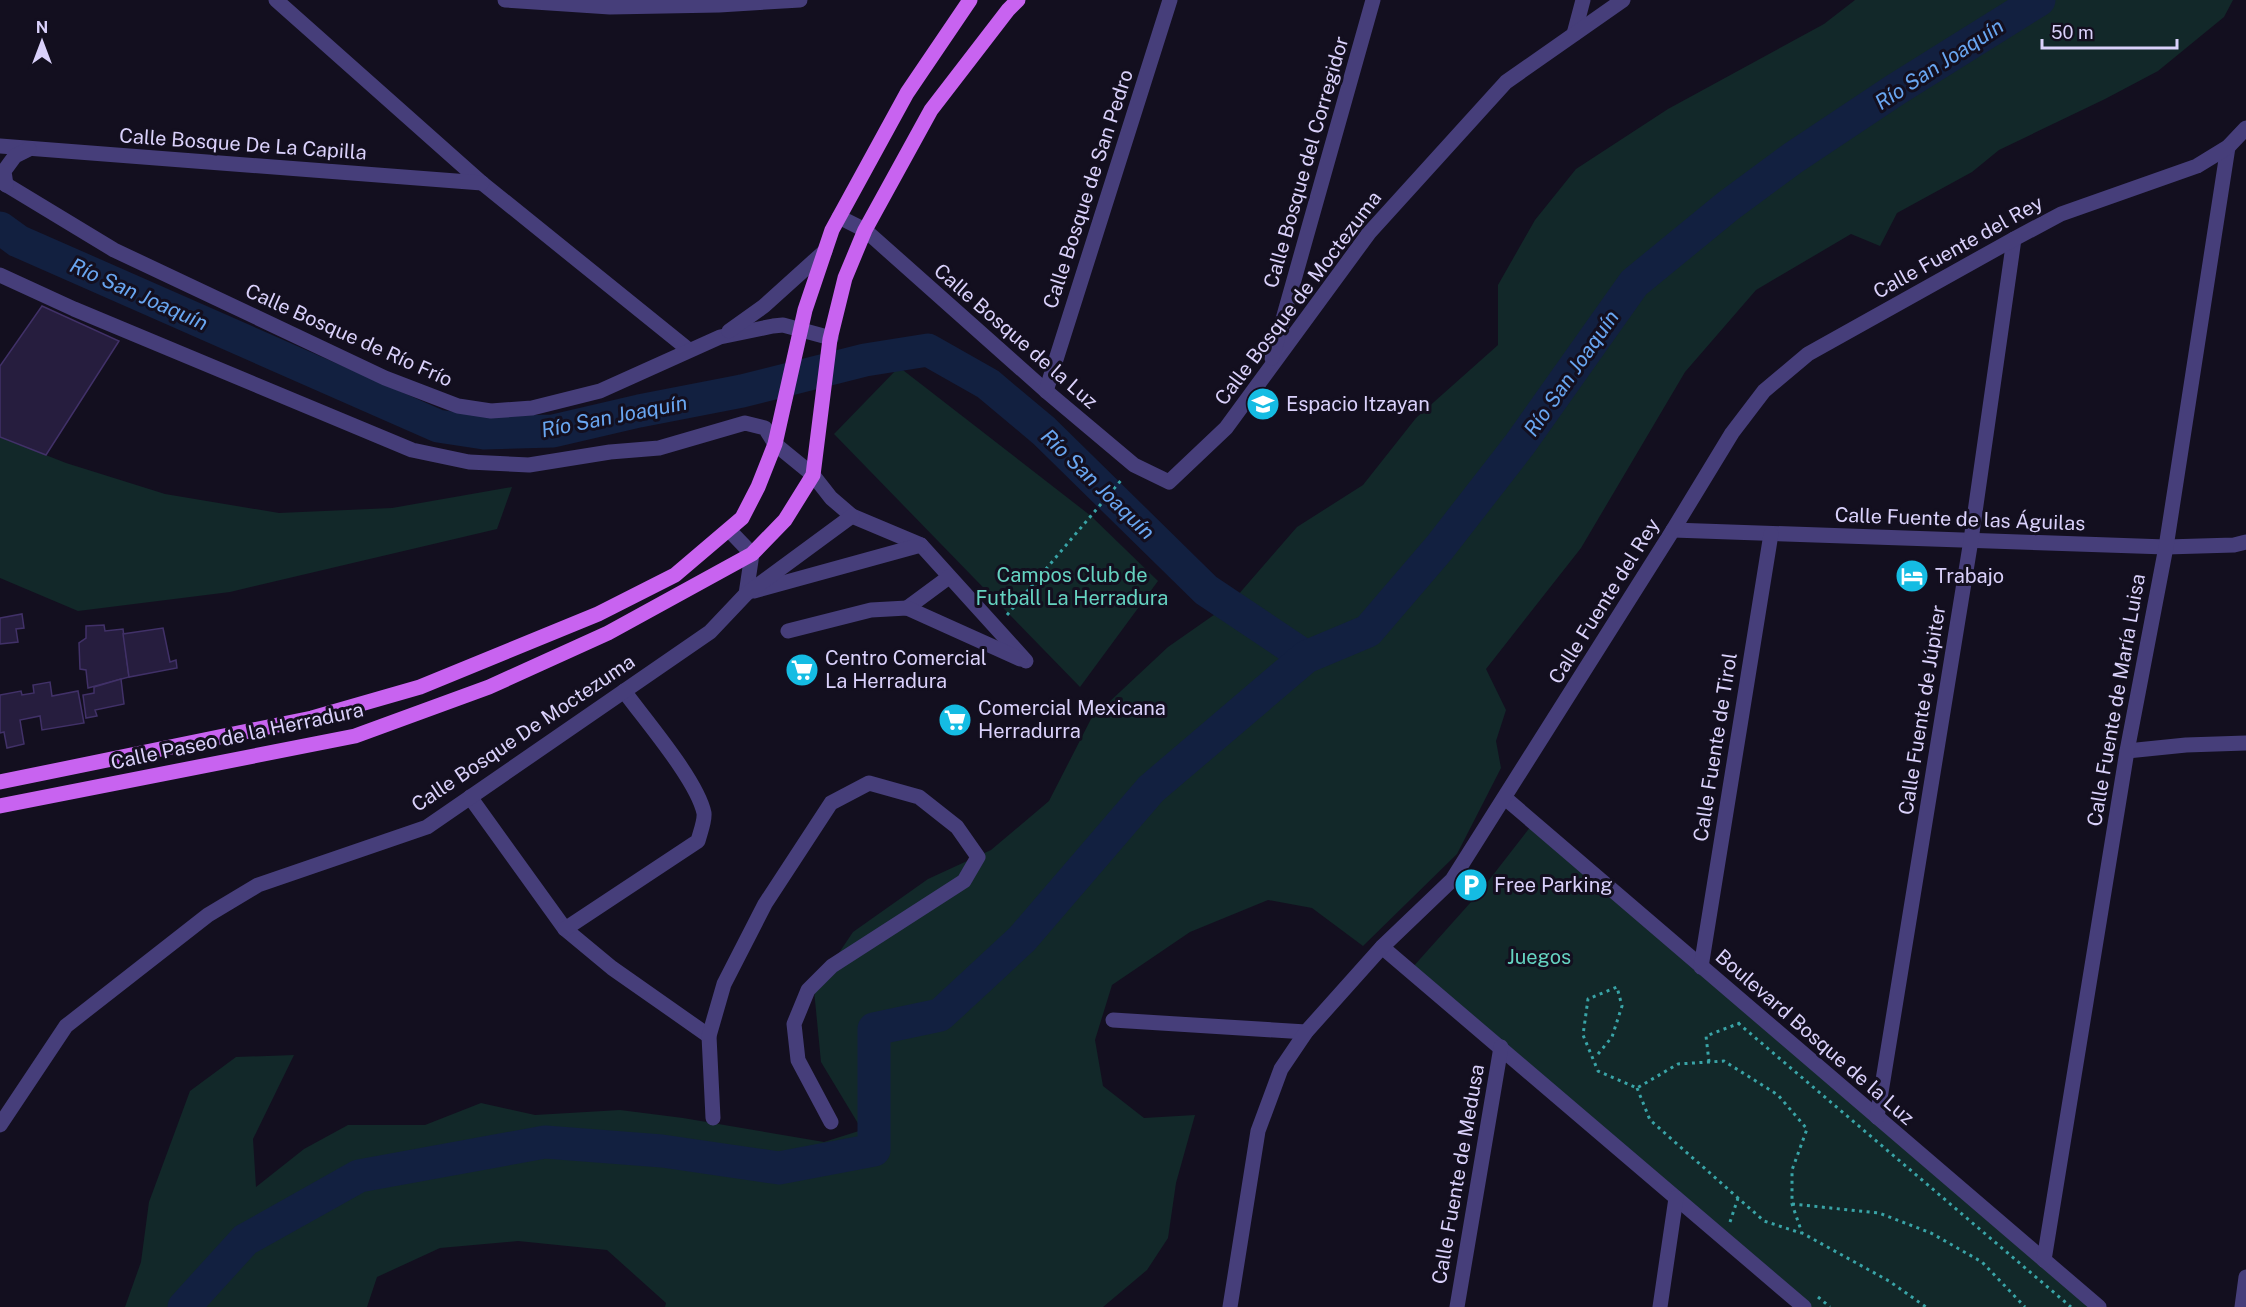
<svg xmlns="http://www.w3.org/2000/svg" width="2246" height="1307" font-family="'Public Sans',sans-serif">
<rect width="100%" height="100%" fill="#130f1f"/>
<!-- green -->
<g fill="#122829">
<polygon points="1855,0 2233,0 2224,17 2158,71 2105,99 1999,150 1972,172 1897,213 1880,246 1851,234 1756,290 1685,372 1581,548 1486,669 1506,710 1496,741 1501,768 1457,854 1363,946 1312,908 1268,900 1190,932 1112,985 1095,1040 1103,1086 1144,1118 1195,1115 1176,1183 1168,1238 1147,1270 1103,1307 665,1307 666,1303 607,1250 518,1241 440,1248 377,1277 367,1307 125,1307 141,1262 149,1202 190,1091 236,1057 294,1055 253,1139 256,1187 304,1149 348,1125 425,1125 481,1103 535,1115 620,1110 683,1118 824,1142 862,1130 821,1062 814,990 853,932 928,879 991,850 1049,801 1091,719 1168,647 1231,603 1297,527 1363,485 1416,418 1498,345 1498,285 1535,220 1576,169 1668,109 1824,24"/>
<polygon points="899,367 1091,516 1158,581 1080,687 834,434"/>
<polygon points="0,437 66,463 165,494 279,513 392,508 512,487 497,529 230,592 78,611 0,578"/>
<polygon points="1531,826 2092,1307 1808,1307 1412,968 1479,893"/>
</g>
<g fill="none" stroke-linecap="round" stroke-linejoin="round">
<!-- river -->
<g stroke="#122040" stroke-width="33">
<polyline points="0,228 18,241 438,426 484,433 553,431 639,411 742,391 865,360 928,350 988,384 1044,431 1206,590 1306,657"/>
<polyline points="184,1307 245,1240 359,1176 545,1142 662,1151 779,1168 874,1150 874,1029 940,1015 1022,939 1151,789 1306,657 1368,631 1440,547 1520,444 1634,283 1728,206 1793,158 1895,90 2039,0"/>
</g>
</g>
<!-- building -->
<g fill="#261d3e" stroke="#413168" stroke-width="1.5">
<polygon points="42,306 119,341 46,455 0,437 0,366"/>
<polygon points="22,614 24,628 16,629 18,642 0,644 0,618"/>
<polygon points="104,625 105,631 123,629 129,677 88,688 86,670 80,669 79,643 86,638 86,626"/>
<polygon points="163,628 170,662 176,660 177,668 129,677 123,634"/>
<polygon points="121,679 124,704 95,710 97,716 86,718 83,695 94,693 94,687"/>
<polygon points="50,682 52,696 78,691 84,723 42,730 40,716 20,720 24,744 7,748 4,732 0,733 0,695 21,691 22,695 34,693 33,685"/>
</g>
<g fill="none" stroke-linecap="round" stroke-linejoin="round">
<!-- path -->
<g stroke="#39a4a7" stroke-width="3" stroke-dasharray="3 4.5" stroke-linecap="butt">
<polyline points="1007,615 1123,478"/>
<polyline points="1738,1023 2071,1307"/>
<polyline points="1598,1054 1612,1037 1622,1006 1617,987 1588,999 1583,1035 1598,1071 1637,1088 1678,1064 1724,1061 1778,1095 1807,1129 1792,1170 1792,1204 1802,1233 1889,1281 1926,1307"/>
<polyline points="1709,1062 1706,1036 1740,1023"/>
<polyline points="1637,1088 1650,1120 1764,1221 1801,1233"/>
<polyline points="1792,1204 1879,1213 1931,1233 1982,1262 2025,1307"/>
<polyline points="1730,1222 1738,1198"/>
<polyline points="1818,1297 1830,1307"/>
</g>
<!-- minor -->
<g stroke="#463e7a" stroke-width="15">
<polyline points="276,0 482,183 689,350"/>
<polyline points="505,0 610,7 719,5 800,0"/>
<polyline points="1574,34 1583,0"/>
<polyline points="0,146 482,183"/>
<polyline points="0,181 114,250 385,378 458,406 491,411 532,408 600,391 720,337 773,326 783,325 831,338"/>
<polyline points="6,185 4,171 15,156 29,149"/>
<polyline points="839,217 865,230 1046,391 1134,465 1169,482 1226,428 1369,233 1506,82 1623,0"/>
<polyline points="0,275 74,309 412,450 469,462 529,465 610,452 659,448 745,423 765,428 775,444 813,475 831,498 852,516 921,545 1026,661"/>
<polyline points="729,331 764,306 825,251"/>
<polyline points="1272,358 1373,0"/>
<polyline points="1046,391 1170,0"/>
<polyline points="729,530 752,554 746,594"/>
<polyline points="1673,530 2166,547 2234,545 2246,542"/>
<polyline points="754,591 921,545"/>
<polyline points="907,608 949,577"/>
<polyline points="788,631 871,610 907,608 1020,659"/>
<polyline points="2127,751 2186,745 2246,743"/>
<polyline points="470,797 565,929 612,968 709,1036"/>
<polyline points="1505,798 2099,1307"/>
<path d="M565 929 698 841C700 833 705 821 704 813 697 780 645 720 624 691"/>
<polyline points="1382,947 1804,1307"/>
<polyline points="1701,967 1771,534"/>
<polyline points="1113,1020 1306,1032"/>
<polyline points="1877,1117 1971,540 2014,239"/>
<polyline points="713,1118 709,1036 724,984 765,904 831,803 869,783 919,797 957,827 978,857 964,881 832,966 808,990 794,1024 798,1060 831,1122"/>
<polyline points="0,1125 66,1026 208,915 258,885 427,827 710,632 746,594 852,516"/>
<polyline points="2044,1260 2127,751 2166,547 2228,147"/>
<polyline points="1230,1307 1258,1131 1281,1069 1306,1032 1382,947 1452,880 1673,530 1732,433 1764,391 1808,354 2014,239 2061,214 2197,166 2228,147 2246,128"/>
<polyline points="1457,1307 1501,1047"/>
<polyline points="1660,1307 1676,1198"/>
<polyline points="2242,1307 2246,1277"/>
</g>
<!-- major -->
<g stroke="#c863f0" stroke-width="15">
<polyline points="0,782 312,718 420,687 598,614 675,575 742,518 758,487 775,444 805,310 832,230 907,93 970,0"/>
<polyline points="0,806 355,736 489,687 608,633 752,554 785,520 813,475 830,339 845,278 865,230 931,110 1008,10 1018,0"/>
</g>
</g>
<!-- icons -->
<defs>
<g id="school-disc" transform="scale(1.725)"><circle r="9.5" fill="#15bce3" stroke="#130f1f"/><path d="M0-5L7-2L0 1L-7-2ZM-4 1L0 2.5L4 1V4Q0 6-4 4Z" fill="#fff"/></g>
<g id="hotel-disc" transform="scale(1.725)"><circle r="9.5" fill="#15bce3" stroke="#130f1f"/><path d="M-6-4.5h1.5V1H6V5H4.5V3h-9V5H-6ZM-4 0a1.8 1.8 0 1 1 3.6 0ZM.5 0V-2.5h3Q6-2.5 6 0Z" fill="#fff"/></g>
<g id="supermarket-disc" transform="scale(1.725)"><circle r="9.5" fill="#15bce3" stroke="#130f1f"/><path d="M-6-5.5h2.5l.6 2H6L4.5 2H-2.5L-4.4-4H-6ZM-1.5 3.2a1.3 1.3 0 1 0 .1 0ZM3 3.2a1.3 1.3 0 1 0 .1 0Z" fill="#fff"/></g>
<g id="parking-disc" transform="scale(1.725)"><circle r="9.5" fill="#15bce3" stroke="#130f1f"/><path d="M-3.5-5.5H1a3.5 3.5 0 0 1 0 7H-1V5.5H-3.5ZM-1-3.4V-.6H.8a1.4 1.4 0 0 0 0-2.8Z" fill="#fff"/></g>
</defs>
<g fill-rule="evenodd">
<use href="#school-disc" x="1263" y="404"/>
<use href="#hotel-disc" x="1912" y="576"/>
<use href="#supermarket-disc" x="802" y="670"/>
<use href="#supermarket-disc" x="955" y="720"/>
<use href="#parking-disc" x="1471" y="885"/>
</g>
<g text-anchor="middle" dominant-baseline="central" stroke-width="6" stroke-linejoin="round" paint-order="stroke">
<!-- street labels -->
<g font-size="20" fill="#dad1fb" stroke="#130f1f">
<text transform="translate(243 144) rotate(4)">Calle Bosque De La Capilla</text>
<text transform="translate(1306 162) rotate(-74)">Calle Bosque del Corregidor</text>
<text transform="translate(1088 189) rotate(-72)">Calle Bosque de San Pedro</text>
<text transform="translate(1958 247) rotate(-29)">Calle Fuente del Rey</text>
<text transform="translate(1298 298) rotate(-53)">Calle Bosque de Moctezuma</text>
<text transform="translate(349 335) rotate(24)">Calle Bosque de Río Frío</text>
<text transform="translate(1016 336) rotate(41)">Calle Bosque de la Luz</text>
<text transform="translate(1960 519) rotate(2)">Calle Fuente de las Águilas</text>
<text transform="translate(1604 601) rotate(-58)">Calle Fuente del Rey</text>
<text transform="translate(2116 700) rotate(-80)">Calle Fuente de María Luisa</text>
<text transform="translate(1922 710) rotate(-81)">Calle Fuente de Júpiter</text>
<text transform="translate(523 733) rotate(-34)">Calle Bosque De Moctezuma</text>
<text transform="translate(237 736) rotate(-12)">Calle Paseo de la Herradura</text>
<text transform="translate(1715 747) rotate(-81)">Calle Fuente de Tirol</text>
<text transform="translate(1815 1037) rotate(41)">Boulevard Bosque de la Luz</text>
<text transform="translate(1458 1174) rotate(-80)">Calle Fuente de Medusa</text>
</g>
<!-- poi labels -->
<g font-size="20" fill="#dad1fb" stroke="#130f1f" text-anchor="start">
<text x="1286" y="404">Espacio Itzayan</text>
<text x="1935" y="576">Trabajo</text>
<text x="825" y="658">Centro Comercial<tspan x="825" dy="23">La Herradura</tspan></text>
<text x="978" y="708">Comercial Mexicana<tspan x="978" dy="23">Herradurra</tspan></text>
<text x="1494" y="885">Free Parking</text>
</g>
<!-- park labels -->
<g font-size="20" fill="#65d3c1" stroke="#130f1f">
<text x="1072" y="575">Campos Club de<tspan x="1072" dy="23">Futball La Herradura</tspan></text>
<text x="1539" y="957">Juegos</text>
</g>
<!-- water labels -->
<g font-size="21" font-style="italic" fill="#69a6f1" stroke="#130f1f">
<text transform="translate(1939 64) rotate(-33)">Río San Joaquín</text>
<text transform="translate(139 294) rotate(24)">Río San Joaquín</text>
<text transform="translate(1571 373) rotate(-55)">Río San Joaquín</text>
<text transform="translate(614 416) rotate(-11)">Río San Joaquín</text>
<text transform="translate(1098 484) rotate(44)">Río San Joaquín</text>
</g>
</g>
<!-- north arrow -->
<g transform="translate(42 42)" stroke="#130f1f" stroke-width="4.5" paint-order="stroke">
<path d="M0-4.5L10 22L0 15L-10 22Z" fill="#dad1fb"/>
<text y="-9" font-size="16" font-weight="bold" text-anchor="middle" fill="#dad1fb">N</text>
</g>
<!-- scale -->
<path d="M2042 39v9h135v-9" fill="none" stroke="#dad1fb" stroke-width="3"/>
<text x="2051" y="39" font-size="18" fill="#dad1fb" stroke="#130f1f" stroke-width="4.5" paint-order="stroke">50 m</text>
</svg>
